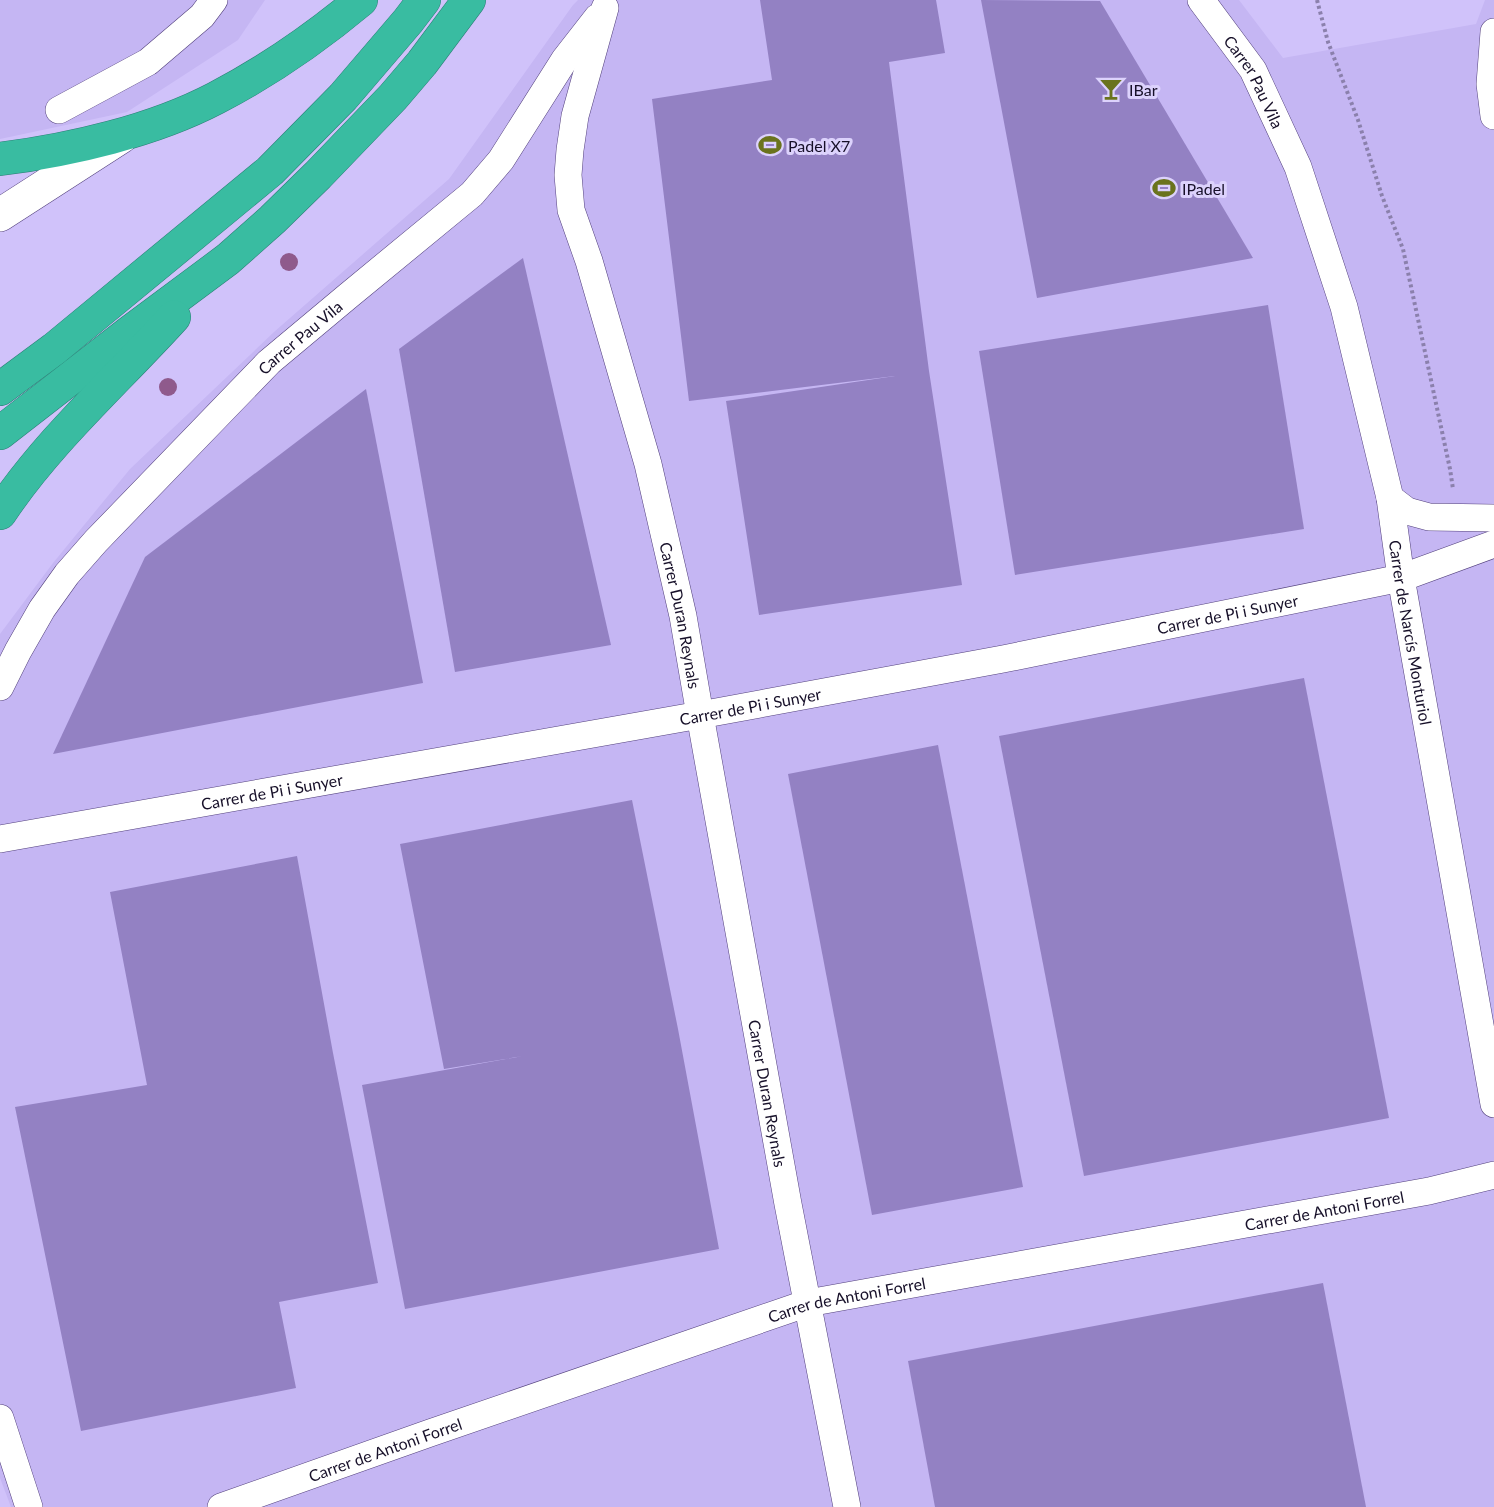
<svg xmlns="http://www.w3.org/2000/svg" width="1494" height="1507" font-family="Lato,sans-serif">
<rect width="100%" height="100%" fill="#d0c2fa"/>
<!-- built -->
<g fill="#c5b6f3">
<polygon points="0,0 265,0 238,40 127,112 0,139"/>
<polygon points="578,0 1239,0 1283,58 1476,24 1485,0 1494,0 1494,1507 11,1507 0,1478 0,634 53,563 130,469 274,332 449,179 573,5"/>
</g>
<!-- building -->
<g fill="#9381c3">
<polygon points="760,0 936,0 945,53 889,62 929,371 962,585 759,615 726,401 895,376 689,401 652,99 772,80"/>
<polygon points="981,0 1100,1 1253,258 1037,298"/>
<polygon points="523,258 611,645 455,672 399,349"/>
<polygon points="1268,305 1304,529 1015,575 979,351"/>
<polygon points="366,389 423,683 53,754 145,557"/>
<polygon points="1304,678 1389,1118 1084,1176 999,736"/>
<polygon points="938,745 1023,1187 872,1215 788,774"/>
<polygon points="632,800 678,1029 719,1249 405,1309 362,1085 523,1056 444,1069 400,844"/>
<polygon points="297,856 333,1053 378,1283 279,1302 296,1388 81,1431 15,1107 147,1085 110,892"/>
<polygon points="1323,1283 1366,1507 935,1507 908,1361"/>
</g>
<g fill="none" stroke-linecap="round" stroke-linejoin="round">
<!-- minor casing -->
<g stroke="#53417d" stroke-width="28">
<g id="minor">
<path id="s1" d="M1201 0 1253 70 1298 167 1344 307 1390 498 1401 578 1494 1104"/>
<path id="s2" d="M605 8 575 116 570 150 568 175 571 210 589 261 648 464 683 616 700 715 788 1204 847 1507"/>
<polyline points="1494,32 1490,84 1494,116"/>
<polyline points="59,110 148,62 202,16 214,0"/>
<polyline points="1390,498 1407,511 1429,517 1494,518"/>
<path id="s3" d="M0 687 18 651 42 609 67 574 96 541 269 362 348 296 472 194 501 160 565 59 597 18"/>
<path id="s4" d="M0 839 700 715 1003 659 1401 578 1494 544"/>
<polyline points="0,1418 29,1507"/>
<path id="s5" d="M221 1507 430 1433 808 1303 1429 1191 1494 1175"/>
</g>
</g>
<!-- tertiary casing -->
<g stroke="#53417d" stroke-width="34">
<polyline id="tertiary" points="0,215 121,137"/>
</g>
<!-- motorway casing -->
<g stroke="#2d8077" stroke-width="34">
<g id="motorway">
<path d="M0 159C71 150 153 131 216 98 266 72 318 36 361 0"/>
<polyline points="0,389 54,349 270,171 343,97 408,21 424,0"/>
<polyline points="0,433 130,332 228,259 272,220 318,175 393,97 422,63 469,0"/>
<path d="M0 513C49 440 115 382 174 317"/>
</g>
</g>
<!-- path -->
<polyline stroke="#8b80ac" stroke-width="4" stroke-dasharray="3 3" stroke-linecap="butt" points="1317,0 1328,42 1358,120 1382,196 1403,249 1450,469 1453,489"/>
<!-- minor -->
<use href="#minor" stroke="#fff" stroke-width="27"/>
<!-- tertiary -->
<use href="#tertiary" stroke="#fff" stroke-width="33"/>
<!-- motorway -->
<use href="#motorway" stroke="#39bca1" stroke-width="33"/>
</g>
<!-- trees -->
<g fill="#8f5a8c">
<circle cx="289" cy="262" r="9"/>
<circle cx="168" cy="387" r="9"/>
</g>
<!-- icons -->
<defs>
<g id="bar-bare" transform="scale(1.8)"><path d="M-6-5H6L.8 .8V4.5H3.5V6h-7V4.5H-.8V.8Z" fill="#6a731d" stroke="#dcd2fc" stroke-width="2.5" paint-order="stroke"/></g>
<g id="stadium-bare" transform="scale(1.8)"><path d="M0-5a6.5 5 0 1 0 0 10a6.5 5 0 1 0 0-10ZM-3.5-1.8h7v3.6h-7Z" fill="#6a731d" stroke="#dcd2fc" stroke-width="2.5" paint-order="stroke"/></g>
</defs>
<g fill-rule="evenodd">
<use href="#bar-bare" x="1111" y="89"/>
<use href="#stadium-bare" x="770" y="145"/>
<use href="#stadium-bare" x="1164" y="188"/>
</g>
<g text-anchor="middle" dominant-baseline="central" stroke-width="6" stroke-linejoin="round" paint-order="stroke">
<!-- street labels -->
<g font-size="16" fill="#171029" stroke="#dcd2fc">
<text stroke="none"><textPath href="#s1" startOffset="98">Carrer Pau Vila</textPath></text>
<text stroke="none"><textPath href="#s3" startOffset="464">Carrer Pau Vila</textPath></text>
<text stroke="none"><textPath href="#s4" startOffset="1248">Carrer de Pi i Sunyer</textPath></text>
<text stroke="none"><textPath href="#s2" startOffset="627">Carrer Duran Reynals</textPath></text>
<text stroke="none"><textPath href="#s1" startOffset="674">Carrer de Narcís Monturiol</textPath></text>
<text stroke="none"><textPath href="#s4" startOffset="762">Carrer de Pi i Sunyer</textPath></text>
<text stroke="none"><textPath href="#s4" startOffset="276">Carrer de Pi i Sunyer</textPath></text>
<text stroke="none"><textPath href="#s2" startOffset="1113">Carrer Duran Reynals</textPath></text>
<text stroke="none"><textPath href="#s5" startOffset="1146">Carrer de Antoni Forrel</textPath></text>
<text stroke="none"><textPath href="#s5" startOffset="660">Carrer de Antoni Forrel</textPath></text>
<text stroke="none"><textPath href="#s5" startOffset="174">Carrer de Antoni Forrel</textPath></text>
</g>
<!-- poi labels -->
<g font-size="16" fill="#171029" stroke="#dcd2fc" text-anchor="start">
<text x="1129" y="89">IBar</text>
<text x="788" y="145">Padel X7</text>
<text x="1182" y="188">IPadel</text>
</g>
</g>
</svg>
